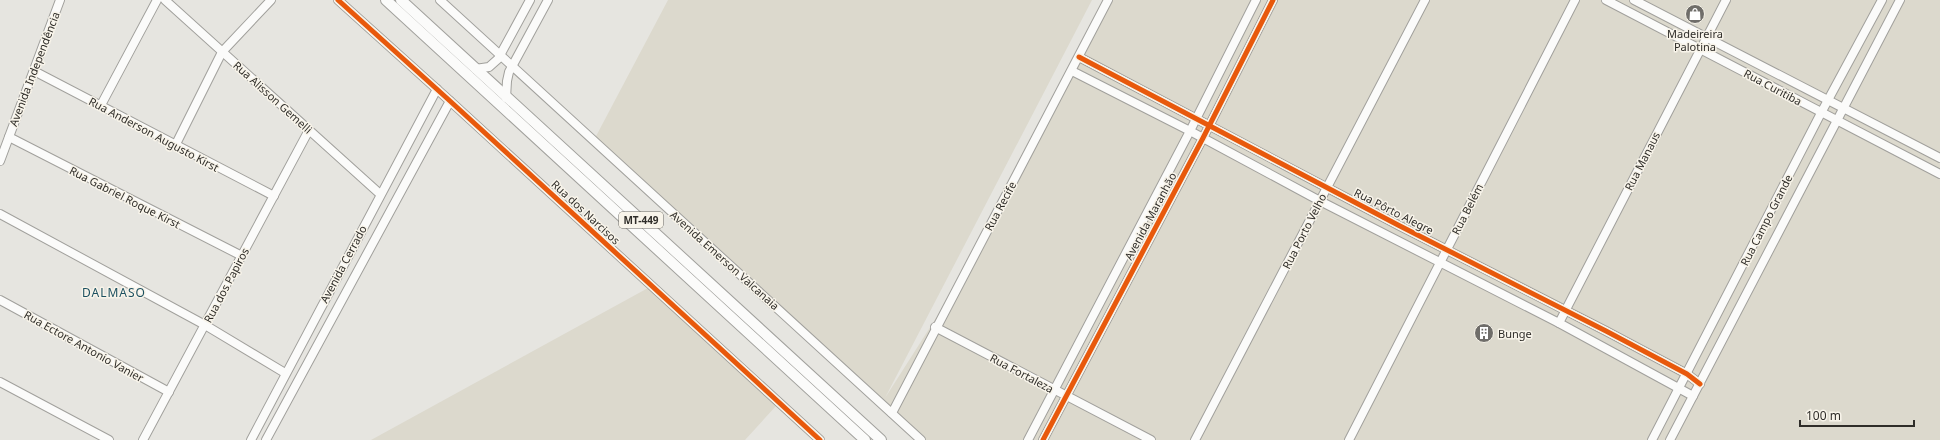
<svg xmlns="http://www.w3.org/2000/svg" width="1940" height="440" font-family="'Noto Sans',sans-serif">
<rect width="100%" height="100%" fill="#e6e5e0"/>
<!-- built -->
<g fill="#dcd9cd">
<polygon points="668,0 1092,0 885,398 936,318 1113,0 1940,0 1940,440 922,440 594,140"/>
<polygon points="648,288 776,406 745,440 371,440"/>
</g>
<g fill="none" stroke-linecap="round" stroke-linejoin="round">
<!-- minor casing -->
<g stroke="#a1a09c" stroke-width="10">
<g id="minor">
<polyline points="165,0 380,194"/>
<polyline points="338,0 450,101 820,440"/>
<polyline points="440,0 921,440"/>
<polyline points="1606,0 1940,174"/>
<polyline points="1634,0 1940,158"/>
<polyline points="1079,57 1398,225 1606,331 1687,374 1700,384"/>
<polyline points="475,69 489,67 498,59 530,0"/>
<polyline points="34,71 274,196"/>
<polyline points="1072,71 1190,131 1320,201 1559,323 1693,396"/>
<polyline points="506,98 507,81 509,72 548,0"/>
<polyline points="101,105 157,0"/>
<polyline points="9,137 242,256"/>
<polyline points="175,146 222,52 271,0"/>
<polyline points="0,161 60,0"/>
<polyline points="0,214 205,325 285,373"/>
<polyline points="0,300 169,392"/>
<polyline points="1559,323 1726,0"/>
<polyline points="935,327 1151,440"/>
<polyline points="0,382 109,440"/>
<polyline points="892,413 1108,0"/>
<polyline points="143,440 309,130"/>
<polyline points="251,440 437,89"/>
<polyline points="266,440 450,101"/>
<polyline points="1028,440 1190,131 1256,0"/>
<polyline points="1043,440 1203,138 1273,0"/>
<polyline points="1195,440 1425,0"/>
<polyline points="1349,440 1575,0"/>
<polyline points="1652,440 1821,113 1882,0"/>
<polyline points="1670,440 1900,0"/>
</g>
</g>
<!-- major casing -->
<g stroke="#a1a09c" stroke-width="12">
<g id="major">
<polyline points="386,0 865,440"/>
<polyline points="401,0 881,440"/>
</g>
</g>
<!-- minor -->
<use href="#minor" stroke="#fbfbfa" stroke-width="8"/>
<!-- major -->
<use href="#major" stroke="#fbfbfa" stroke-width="10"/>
<!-- cycleway casing -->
<g stroke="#f8f4ea" stroke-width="8">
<g id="cycleway">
<polyline points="338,0 450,101 820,440"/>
<polyline points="1079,57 1398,225 1606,331 1687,374 1700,384"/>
<polyline points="1043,440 1203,138 1273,0"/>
</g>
</g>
<!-- cycleway -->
<use href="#cycleway" stroke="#e8590c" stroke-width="5"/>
</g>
<!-- icons -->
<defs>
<g id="shop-disc" transform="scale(1)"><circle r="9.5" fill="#6f6d69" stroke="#f8f4ea"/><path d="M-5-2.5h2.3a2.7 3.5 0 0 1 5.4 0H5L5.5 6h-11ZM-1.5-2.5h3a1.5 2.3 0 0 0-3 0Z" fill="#fff"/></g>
<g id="building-disc" transform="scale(1)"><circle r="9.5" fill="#6f6d69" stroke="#f8f4ea"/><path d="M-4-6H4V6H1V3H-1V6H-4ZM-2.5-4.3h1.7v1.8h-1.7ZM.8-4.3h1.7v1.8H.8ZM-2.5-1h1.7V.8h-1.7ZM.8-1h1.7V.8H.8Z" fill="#fff"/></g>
</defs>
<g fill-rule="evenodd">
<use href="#shop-disc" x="1695" y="14"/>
<use href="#building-disc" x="1484" y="333"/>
</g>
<g text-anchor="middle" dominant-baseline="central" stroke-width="3" stroke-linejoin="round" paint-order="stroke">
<!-- shield labels -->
<rect fill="#f8f4ea" stroke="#6b6963" stroke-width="1" x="619" y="212" width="44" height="16" rx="3"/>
<g font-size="10" font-weight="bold" fill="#2f2d29">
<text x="641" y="220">MT-449</text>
</g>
<!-- poi labels -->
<g font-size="11" fill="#2f2d29" stroke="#f8f4ea">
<text x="1695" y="33">Madeireira<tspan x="1695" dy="13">Palotina</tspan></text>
<text x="1498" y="333" text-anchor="start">Bunge</text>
</g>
<!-- street labels -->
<g font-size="11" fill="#2f2d29" stroke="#f8f4ea">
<text transform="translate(34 69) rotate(-69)">Avenida Independência</text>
<text transform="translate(1773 87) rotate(28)">Rua Curitiba</text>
<text transform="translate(273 97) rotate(42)">Rua Alisson Gemelli</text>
<text transform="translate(154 134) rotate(28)">Rua Anderson Augusto Kirst</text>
<text transform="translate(1642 161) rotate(-63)">Rua Manaus</text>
<text transform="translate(125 197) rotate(27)">Rua Gabriel Roque Kirst</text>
<text transform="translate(1000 206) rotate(-62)">Rua Recife</text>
<text transform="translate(1467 209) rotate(-63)">Rua Belém</text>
<text transform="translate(1394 211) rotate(27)">Rua Pôrto Alegre</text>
<text transform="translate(586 212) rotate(43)">Rua dos Narcisos</text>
<text transform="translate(1150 216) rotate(-62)">Avenida Maranhão</text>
<text transform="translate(1766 220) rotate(-63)">Rua Campo Grande</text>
<text transform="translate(1304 231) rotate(-63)">Rua Porto Velho</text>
<text transform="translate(725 260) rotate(42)">Avenida Emerson Valcanaia</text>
<text transform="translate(343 264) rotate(-62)">Avenida Cerrado</text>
<text transform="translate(226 285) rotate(-62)">Rua dos Papiros</text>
<text transform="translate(84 346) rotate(29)">Rua Ectore Antonio Vanier</text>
<text transform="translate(1022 373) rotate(28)">Rua Fortaleza</text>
</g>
<!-- neighbourhood labels -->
<g font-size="12" letter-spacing="1" fill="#1c5060" stroke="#f8f4ea">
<text x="114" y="292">DALMASO</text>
</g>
</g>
<!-- scale -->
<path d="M1800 420v6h114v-6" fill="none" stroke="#2f2d29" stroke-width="2"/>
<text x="1806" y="420" font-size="12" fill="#2f2d29" stroke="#f8f4ea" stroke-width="3" paint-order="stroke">100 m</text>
</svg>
